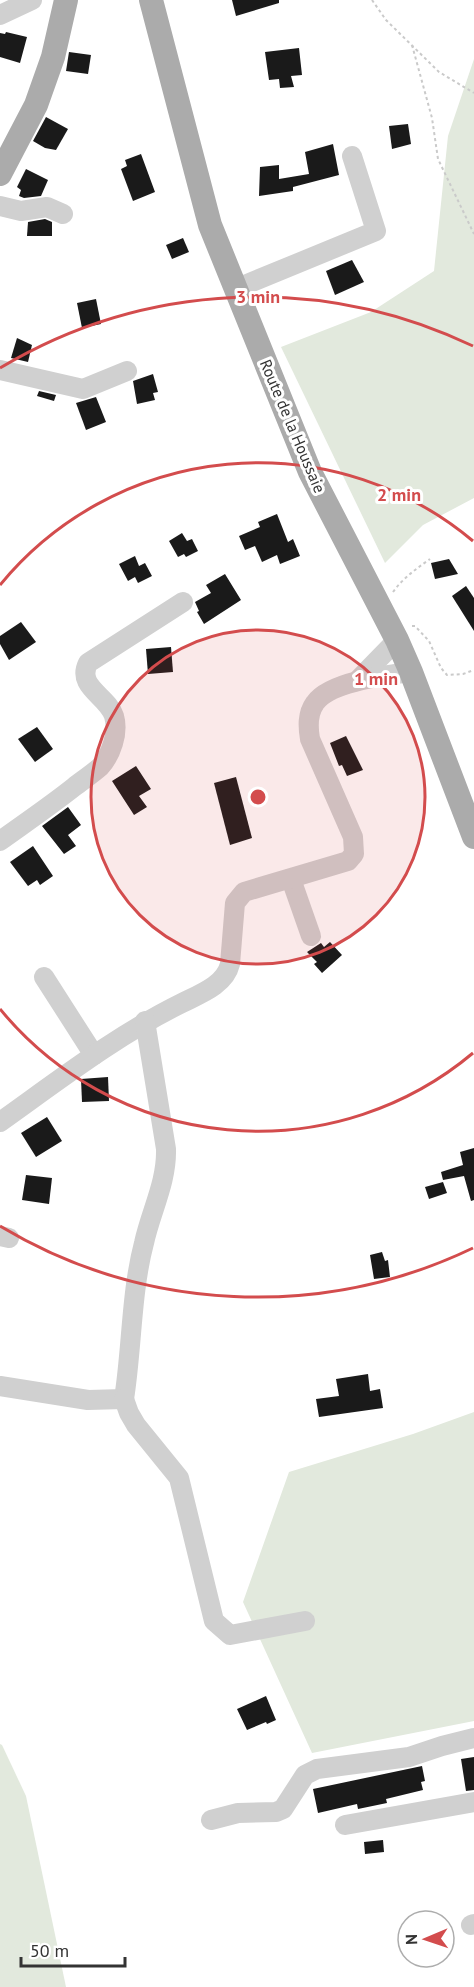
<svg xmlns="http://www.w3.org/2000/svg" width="474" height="1987" font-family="'PT Sans',sans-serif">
<rect width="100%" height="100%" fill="#fff"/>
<!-- green -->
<g fill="#e2e9dd">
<polygon points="474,59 474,498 423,525 385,563 281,347 371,312 434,271 448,136"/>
<polygon points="474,1412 474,1721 312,1753 243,1602 289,1472 413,1434"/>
<polygon points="0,1744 2,1745 26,1796 66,1987 0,1987"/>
</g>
<!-- building -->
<g fill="#1a1a1a">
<polygon points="232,0 279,0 279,3 236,16"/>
<polygon points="6,32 27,37 20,63 0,57 0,33 5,34"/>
<polygon points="299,48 302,75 291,76 294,87 280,88 279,79 269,80 265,52"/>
<polygon points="69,52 91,55 88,74 66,71"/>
<polygon points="46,117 68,129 56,150 45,148 33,141"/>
<polygon points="408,124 411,144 392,149 389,126"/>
<polygon points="333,144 339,175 293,187 293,191 259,196 260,167 279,165 279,179 309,174 305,152"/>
<polygon points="141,154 155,192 133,201 121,169 127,166 125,160"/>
<polygon points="26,169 48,180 41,196 24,198 19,196 21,190 17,187"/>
<polygon points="45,219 52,222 52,236 27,236 28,222"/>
<polygon points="183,238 189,252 172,259 166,245"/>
<polygon points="352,260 364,282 335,295 326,271"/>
<polygon points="96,299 101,324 82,328 77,303"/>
<polygon points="17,338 32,345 28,362 11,358"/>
<polygon points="153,374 158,392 153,393 155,400 137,404 133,381"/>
<polygon points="39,391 56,395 54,401 37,396"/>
<polygon points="96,397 106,422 86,430 76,403"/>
<polygon points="277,514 288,542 293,539 300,556 280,564 277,555 262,562 255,546 245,550 239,536 260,527 258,522"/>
<polygon points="182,533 187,541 192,539 198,551 186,557 184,554 178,557 169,541"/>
<polygon points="135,556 139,566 145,563 152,576 138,583 135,577 128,581 119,564"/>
<polygon points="449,559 458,574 435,579 431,563"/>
<polygon points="225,574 241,600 204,624 197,612 199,611 195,602 211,593 206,585"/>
<polygon points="466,586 474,598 474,631 452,596"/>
<polygon points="21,622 36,642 9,660 0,644 0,636"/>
<polygon points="171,647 173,672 148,674 146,649"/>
<polygon points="37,727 53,749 35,762 18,739"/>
<polygon points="346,736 363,770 347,776 342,765 339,766 330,743"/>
<polygon points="136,766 151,789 139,796 147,807 134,815 112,781"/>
<polygon points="236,777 252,838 230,845 214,783"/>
<polygon points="68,807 81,825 68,835 76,846 64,854 42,826"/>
<polygon points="33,846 53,876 40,885 37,880 28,886 10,862"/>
<polygon points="330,942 342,955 322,973 314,964 317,962 307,952 321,943 324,947"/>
<polygon points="108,1077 109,1101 82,1102 81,1079"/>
<polygon points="47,1117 62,1141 36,1157 21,1133"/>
<polygon points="474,1148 474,1200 471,1201 464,1176 443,1180 441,1172 463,1165 460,1152"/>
<polygon points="26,1175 52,1178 49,1204 22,1200"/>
<polygon points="443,1182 447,1193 429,1199 425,1187"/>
<polygon points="382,1252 385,1261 388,1260 390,1277 374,1279 370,1255"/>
<polygon points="368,1374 370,1391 380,1389 383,1408 319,1417 316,1399 339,1396 336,1379"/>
<polygon points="266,1696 276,1720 267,1724 266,1722 247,1730 237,1709"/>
<polygon points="474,1757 474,1790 466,1791 461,1759"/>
<polygon points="422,1766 425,1781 421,1782 423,1790 386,1799 387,1803 358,1809 357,1804 318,1813 313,1789"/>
<polygon points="383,1840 384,1852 365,1854 364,1842"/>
</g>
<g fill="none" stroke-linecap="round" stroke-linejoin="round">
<!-- path -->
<g stroke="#cacaca" stroke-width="2" stroke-dasharray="3 3" stroke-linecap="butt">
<polyline points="372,0 386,20 439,72 474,93"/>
<polyline points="412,45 432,118 438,159 474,234"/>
<path d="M393 592C403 578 416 569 430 559"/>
<polyline points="412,626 415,626 429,641 441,668 447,675 463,674 474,670"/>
</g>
<!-- minor -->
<g stroke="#d0d0d0" stroke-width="20">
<polyline points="0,15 32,0"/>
<polyline points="0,206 21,211 47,207 63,214"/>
<polyline points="235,289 376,231 352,156"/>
<polyline points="0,370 83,389 127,371"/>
<polyline points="359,679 397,640"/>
<path d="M0 841C25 823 50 806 74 787 83 780 92 774 100 767 111 755 119 733 114 716 108 696 76 687 88 663L183 602"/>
<polyline points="291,879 311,936"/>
<polyline points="44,977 94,1055"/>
<path d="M0 1122C59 1080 117 1035 182 1003 200 994 225 985 230 964L235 903 244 892 348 861 354 854 353 837 310 739C308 727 307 714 315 703 329 682 386 675 411 672"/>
<polyline points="0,1236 9,1238"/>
<path d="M0 1386 88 1400 124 1399C132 1349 131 1292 144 1243 151 1211 167 1182 166 1149L145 1021"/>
<polyline points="124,1399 129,1413 136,1425 179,1478 214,1621 230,1635 305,1621"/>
<polyline points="211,1820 238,1813 276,1812 283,1809 305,1775 317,1769 409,1757 442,1746 474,1738"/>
<polyline points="345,1825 474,1802"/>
<polyline points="471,1925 474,1924"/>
</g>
<!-- major -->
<g stroke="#ababab" stroke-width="24">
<polyline points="151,0 210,225 310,472 397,640 411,672 474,837"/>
<polyline points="0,174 36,105 53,57 66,0"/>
</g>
</g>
<!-- distance rings -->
<circle cx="258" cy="797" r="167" fill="#d34c4d" fill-opacity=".12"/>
<g fill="none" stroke="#d34c4d" stroke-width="3">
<circle cx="258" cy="797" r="167"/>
<path d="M473 1053A334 334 0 0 1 0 1009M0 585A334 334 0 0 1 473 541"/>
<path d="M473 1248A500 500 0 0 1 0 1226M0 368A500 500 0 0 1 473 346"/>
</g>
<g text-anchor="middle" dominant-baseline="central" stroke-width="6" stroke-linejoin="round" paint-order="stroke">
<!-- street labels -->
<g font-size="16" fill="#333" stroke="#fff">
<text transform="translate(293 426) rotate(67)">Route de la Houssaie</text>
</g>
</g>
<circle cx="258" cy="797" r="9" fill="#d34c4d" stroke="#fff" stroke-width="3"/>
<g font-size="18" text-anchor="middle" font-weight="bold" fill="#d34c4d" stroke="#fff" stroke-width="6" stroke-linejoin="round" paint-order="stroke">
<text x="258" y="303">3 min</text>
<text x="399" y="501">2 min</text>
<text x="376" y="685">1 min</text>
</g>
<!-- north arrow -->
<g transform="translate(426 1939) rotate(268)"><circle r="28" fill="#ffffff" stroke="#adadad" stroke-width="1.5"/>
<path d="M0-4.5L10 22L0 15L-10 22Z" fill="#d34c4d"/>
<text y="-9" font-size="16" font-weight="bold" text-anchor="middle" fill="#333333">N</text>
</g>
<!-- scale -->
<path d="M21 1957v9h104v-9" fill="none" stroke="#333333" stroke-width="3"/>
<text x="30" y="1957" font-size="18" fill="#333333" stroke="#ffffff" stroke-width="4.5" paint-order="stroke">50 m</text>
</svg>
